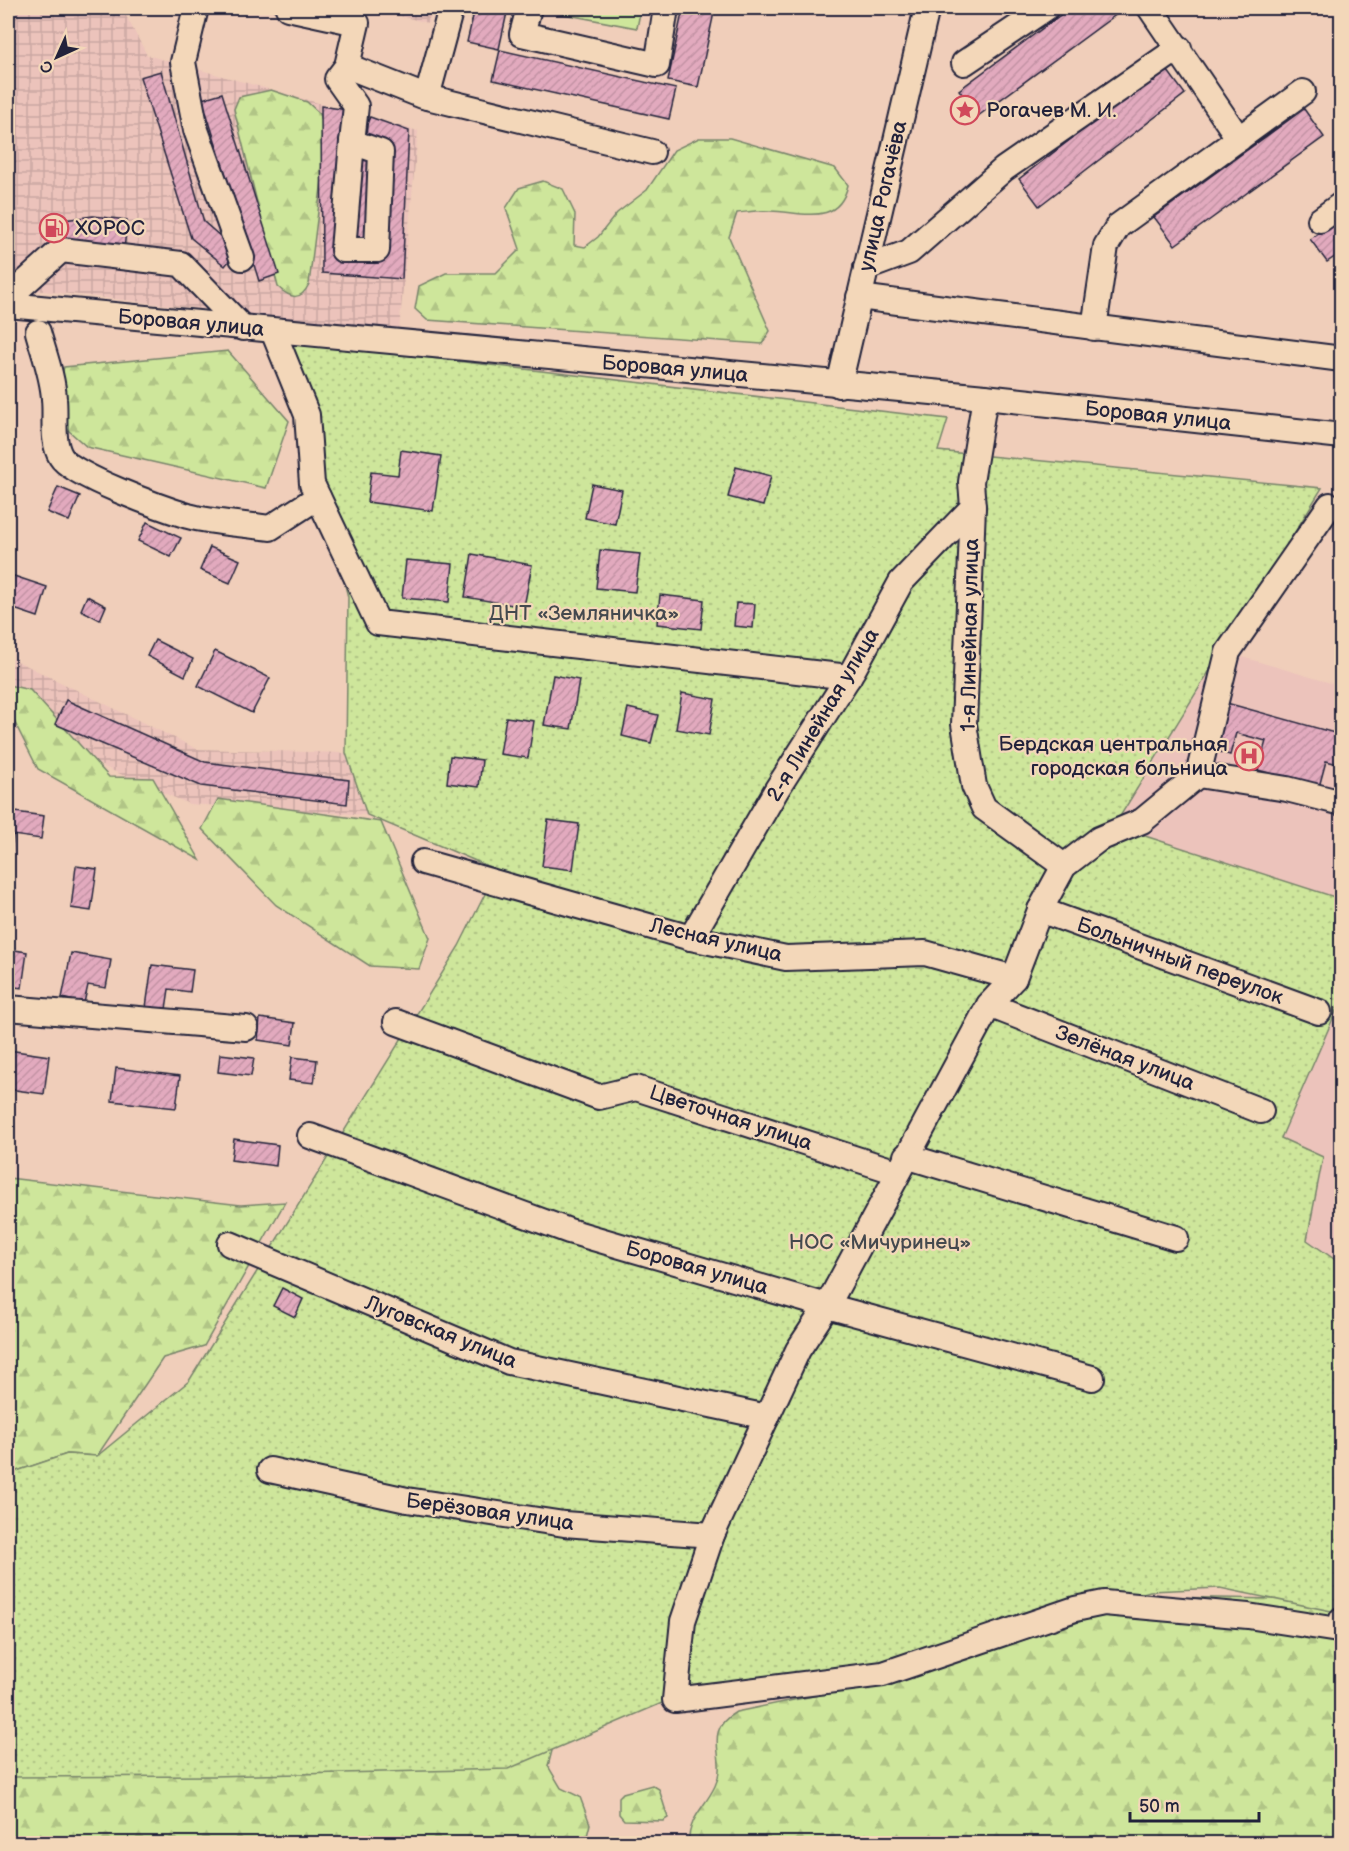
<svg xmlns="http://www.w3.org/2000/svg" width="1349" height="1851" font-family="'Balsamiq Sans',sans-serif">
<defs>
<pattern id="industrial-grid" width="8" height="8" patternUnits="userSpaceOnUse" patternTransform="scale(1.5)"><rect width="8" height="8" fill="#ecc3bb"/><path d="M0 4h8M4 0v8" fill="none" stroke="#caa7a2"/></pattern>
<pattern id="forest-firs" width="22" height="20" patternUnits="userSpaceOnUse" patternTransform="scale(1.5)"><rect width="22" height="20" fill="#cee69b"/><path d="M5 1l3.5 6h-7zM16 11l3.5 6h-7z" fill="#b1c586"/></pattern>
<pattern id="garden-dots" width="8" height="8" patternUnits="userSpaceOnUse" patternTransform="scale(1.5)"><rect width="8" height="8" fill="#cee69b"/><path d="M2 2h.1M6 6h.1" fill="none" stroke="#b1c586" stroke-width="1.8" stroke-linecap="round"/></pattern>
<pattern id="building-hatch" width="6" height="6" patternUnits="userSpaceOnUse" patternTransform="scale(1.5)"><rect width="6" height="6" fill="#e2aabe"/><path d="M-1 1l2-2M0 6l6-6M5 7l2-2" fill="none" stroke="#c292a4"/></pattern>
</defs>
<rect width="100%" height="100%" fill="#f0ceba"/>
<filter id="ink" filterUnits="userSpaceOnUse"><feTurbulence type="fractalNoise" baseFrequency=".0167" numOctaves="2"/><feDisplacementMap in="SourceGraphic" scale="12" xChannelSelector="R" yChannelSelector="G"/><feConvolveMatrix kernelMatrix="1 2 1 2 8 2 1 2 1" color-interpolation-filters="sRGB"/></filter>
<g filter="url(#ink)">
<!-- built -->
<g fill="#ecc3bb">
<polygon points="1222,651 1341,686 1341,899 1114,827"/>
<polygon points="1341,1000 1341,1264 1307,1240 1323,1157 1281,1139"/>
</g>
<!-- industrial -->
<g fill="url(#industrial-grid)">
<polygon points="8,8 96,8 125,14 147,55 418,131 399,331 8,287"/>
<polygon points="369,8 432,8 428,23"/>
<polygon points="13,659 197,749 346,753 367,815 189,804 8,725 8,685"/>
</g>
<!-- green -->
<polygon fill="#cee69b" stroke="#78846b" stroke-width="1.5" points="564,8 641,8 637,28 558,13"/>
<!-- forest -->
<g fill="url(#forest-firs)" stroke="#78846b" stroke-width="1.5">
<path d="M271 90 307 102 320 114 327 139 309 284C301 301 291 299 278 287L234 109 239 97Z"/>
<path d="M699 138H730L835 168 848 185C838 228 800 211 770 211 759 210 748 212 737 213L729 237 770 331 762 344 427 320 415 309 419 286 446 273H496L520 249 506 208 519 188 543 181 563 189 575 214 574 245 585 247 598 237 617 213 647 190 674 150Z"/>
<polygon points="228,351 289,421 266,488 87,447 50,414 64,367"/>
<polygon points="8,685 30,690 109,777 153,778 200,860 38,769 8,709"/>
<polygon points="218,799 381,822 430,938 419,969 370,966 276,905 202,829"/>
<polygon points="8,1178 241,1205 285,1202 204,1346 163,1358 97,1456 67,1454 8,1474"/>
<path d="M1156 1597 1341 1600V1843L688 1844C690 1815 704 1809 715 1786 729 1757 700 1733 736 1712L915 1675Z"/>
<polygon points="8,1705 553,1747 548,1766 561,1788 580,1797 590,1824 585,1844 8,1844"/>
<polygon points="652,1785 659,1789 668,1818 663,1821 624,1820 619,1814 619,1797 623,1793"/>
</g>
<!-- garden -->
<polygon fill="url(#garden-dots)" stroke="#78846b" stroke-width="1.5" points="278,340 948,419 938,451 1322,488 1114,826 1341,899 1341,1000 1281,1138 1323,1157 1307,1240 1341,1264 1341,1613 1220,1588 1150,1591 926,1656 816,1678 662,1703 508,1769 214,1776 8,1777 8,1474 67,1454 97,1456 189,1381 459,946 497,870 367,815 346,753 348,597 295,388"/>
<!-- building -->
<g fill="url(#building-hatch)" stroke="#22223b" stroke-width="1.5">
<polygon points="475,8 508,8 499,49 467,42"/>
<polygon points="683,8 715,8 698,87 668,81"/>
<polygon points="1070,8 1125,8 978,116 959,90"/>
<polygon points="500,50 676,89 669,119 493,80"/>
<polygon points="1165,67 1185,94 1039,206 1019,179"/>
<polygon points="161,71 204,222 237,251 225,266 191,238 140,77"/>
<polygon points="222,93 279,274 259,281 202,99"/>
<polygon points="321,106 354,111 353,132 341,128 340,257 386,259 388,145 362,135 370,117 409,131 402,279 322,273"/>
<polygon points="1304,109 1324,137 1175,245 1154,217"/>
<polygon points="355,152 372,155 370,244 352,244"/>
<polygon points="93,216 127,220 124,250 89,247 63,238 64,220"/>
<polygon points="1342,217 1342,252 1327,262 1310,239"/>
<polygon points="45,219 64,220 63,238 44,236"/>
<polygon points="401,450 441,456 433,511 367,502 371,472 398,475"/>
<polygon points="736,467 771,476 763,506 728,497"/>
<polygon points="592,484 622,490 615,524 585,518"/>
<polygon points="58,487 80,496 69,521 47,512"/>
<polygon points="147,522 181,538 171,557 138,541"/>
<polygon points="210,547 240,560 230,583 200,570"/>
<polygon points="600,550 640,554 635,592 596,588"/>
<polygon points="472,554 532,565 524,607 465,597"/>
<polygon points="406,560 453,564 449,602 402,598"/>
<polygon points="8,574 47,587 38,617 8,607"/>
<polygon points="660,595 704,600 701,629 657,624"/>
<polygon points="87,596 106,606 100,620 81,610"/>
<polygon points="736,603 755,604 753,628 734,626"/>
<polygon points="155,640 193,659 185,676 147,656"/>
<polygon points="215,651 270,678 252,713 198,686"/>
<polygon points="553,675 579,680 571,729 544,725"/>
<polygon points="682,693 715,699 709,735 676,729"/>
<polygon points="66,700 205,762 349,780 347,804 201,786 55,724"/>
<polygon points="1223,702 1342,735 1342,765 1326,761 1319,787 1258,770 1266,741 1236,733 1230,755 1210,749"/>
<polygon points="628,708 658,715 651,743 622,736"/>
<polygon points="506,717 534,721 528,758 500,754"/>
<polygon points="450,756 482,760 479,787 447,783"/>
<polygon points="8,811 44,816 41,839 13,835 10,874 8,874"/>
<polygon points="548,820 579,824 573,870 542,866"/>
<polygon points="76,866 97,869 91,911 71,908"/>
<polygon points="8,949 27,952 22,988 8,986"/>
<polygon points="71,953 111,960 106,988 88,985 84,1003 62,998"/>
<polygon points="152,965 193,970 190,992 169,989 166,1009 146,1007"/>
<polygon points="260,1018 295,1023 292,1045 258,1040"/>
<polygon points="8,1050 49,1056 44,1094 8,1089"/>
<polygon points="220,1054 254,1058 251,1076 218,1072"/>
<polygon points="292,1057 317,1060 314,1083 289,1080"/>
<polygon points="116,1068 180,1076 176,1108 112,1101"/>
<polygon points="234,1139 278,1145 276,1166 231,1160"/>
<polygon points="282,1288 303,1299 295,1317 273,1306"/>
</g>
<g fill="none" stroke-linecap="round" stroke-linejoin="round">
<!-- minor casing -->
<g stroke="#22223b" stroke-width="28">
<g id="minor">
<polyline points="196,8 183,62 196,130 242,258"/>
<polyline points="288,8 357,23 347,66 337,79 356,106 352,142"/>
<polyline points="529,8 522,34 657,65 666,8"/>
<polyline points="1150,8 1239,139"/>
<polyline points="964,63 1046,8"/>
<polyline points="347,66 423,96 652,152"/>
<polyline points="427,97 451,8"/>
<polygon points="352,142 381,152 377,250 343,250"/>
<polyline points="1320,220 1342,204"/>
<polyline points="866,268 909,252 1004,169 1179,48"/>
<polyline points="859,297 1342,359"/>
<polyline points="8,298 61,250 181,264 243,328"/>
<polyline points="8,305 985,397 1342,436"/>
<polyline points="1094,328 1106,246 1118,226 1303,92"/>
<polyline points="273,331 307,415 312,484 378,623 849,677"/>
<path d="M38 332C44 354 53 377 54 399 56 417 51 441 61 457 72 476 165 509 188 516 214 523 243 524 270 528L318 497"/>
<polyline points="839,385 927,8"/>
<polyline points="985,397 971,482 973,507 964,724 974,786 984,808 1064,866"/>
<polyline points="1330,505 1228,652 1198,775 1287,789 1342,803"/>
<polyline points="1198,775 1142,821 1099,839 1064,866 1040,910 1014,978 989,1005 827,1306 798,1350 712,1535 683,1621 675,1700 883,1674 1075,1609 1104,1603 1248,1616 1338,1630 1342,1619"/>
<polyline points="423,862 691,938 786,958 925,953 1014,978"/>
<polyline points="1040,910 1319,1012"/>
<polyline points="691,938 777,789 853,670 901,582 973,507"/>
<polyline points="989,1005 1261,1111"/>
<polyline points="8,1008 246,1028"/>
<polyline points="396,1022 599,1097 636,1088 897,1172"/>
<polyline points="310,1136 569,1231 827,1306 1092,1378"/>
<polyline points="906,1156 1176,1238"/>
<polyline points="230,1244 509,1362 767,1417"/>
<polyline points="270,1470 407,1500 564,1524 712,1535"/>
</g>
</g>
<!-- minor -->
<use href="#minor" stroke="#f3d7b9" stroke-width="24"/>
</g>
</g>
<!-- icons -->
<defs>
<g id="sight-ring" transform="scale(1.5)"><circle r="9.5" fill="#f3d7b9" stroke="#d1495b" stroke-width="1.5"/><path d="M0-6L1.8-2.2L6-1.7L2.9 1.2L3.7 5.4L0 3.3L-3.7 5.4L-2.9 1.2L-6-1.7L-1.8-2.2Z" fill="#d1495b"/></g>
<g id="fuel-ring" transform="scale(1.5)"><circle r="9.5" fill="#f3d7b9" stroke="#d1495b" stroke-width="1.5"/><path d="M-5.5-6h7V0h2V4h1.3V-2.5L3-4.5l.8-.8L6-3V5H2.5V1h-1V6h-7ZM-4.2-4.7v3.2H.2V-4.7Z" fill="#d1495b"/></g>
<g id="hospital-ring" transform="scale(1.5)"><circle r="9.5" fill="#f3d7b9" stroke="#d1495b" stroke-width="1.5"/><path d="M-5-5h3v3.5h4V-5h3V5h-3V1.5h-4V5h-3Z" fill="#d1495b"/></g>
</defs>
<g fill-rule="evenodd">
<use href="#sight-ring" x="965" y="110"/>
<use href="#fuel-ring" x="54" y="228"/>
<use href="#hospital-ring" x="1249" y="756"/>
</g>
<g text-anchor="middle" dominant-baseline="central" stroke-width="4.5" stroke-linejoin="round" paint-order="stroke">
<!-- poi labels -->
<g font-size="21" fill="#22223b" stroke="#f3d7b9" text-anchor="start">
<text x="986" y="110">Рогачев М. И.</text>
<text x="75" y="228">ХОРОС</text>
<text x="1228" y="744" text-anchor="end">Бердская центральная<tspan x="1228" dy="24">городская больница</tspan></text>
</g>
<!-- street labels -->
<g font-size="21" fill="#22223b" stroke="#f3d7b9">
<text transform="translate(883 196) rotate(-77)">улица Рогачёва</text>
<text transform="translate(191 323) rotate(5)">Боровая улица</text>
<text transform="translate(675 369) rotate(5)">Боровая улица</text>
<text transform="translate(1158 416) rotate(6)">Боровая улица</text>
<text transform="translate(970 635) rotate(-89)">1-я Линейная улица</text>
<text transform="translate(823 715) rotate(-59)">2-я Линейная улица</text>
<text transform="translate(716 940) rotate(13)">Лесная улица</text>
<text transform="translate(1180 961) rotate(20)">Больничный переулок</text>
<text transform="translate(1125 1058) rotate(21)">Зелёная улица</text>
<text transform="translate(731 1118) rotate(18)">Цветочная улица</text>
<text transform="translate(697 1268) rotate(16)">Боровая улица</text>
<text transform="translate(441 1332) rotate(22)">Луговская улица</text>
<text transform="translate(490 1512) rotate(8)">Берёзовая улица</text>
</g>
<!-- park labels -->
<g font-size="21" fill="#44494e" stroke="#f3d7b9">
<text x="584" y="613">ДНТ «Земляничка»</text>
<text x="880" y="1242">НОС «Мичуринец»</text>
</g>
</g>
<!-- margin -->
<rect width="1349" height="1851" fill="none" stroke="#f3d7b9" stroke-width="30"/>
<rect x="15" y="15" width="1319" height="1821" fill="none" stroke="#22223b" stroke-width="2" filter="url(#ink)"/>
<!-- north arrow -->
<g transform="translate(57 57) rotate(225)" stroke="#f3d7b9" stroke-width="4.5" paint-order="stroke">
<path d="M0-4.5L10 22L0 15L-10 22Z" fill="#22223b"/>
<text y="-9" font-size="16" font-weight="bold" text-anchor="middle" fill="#22223b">С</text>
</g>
<!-- scale -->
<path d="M1130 1812v9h129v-9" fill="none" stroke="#22223b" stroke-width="3"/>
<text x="1139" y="1812" font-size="18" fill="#22223b" stroke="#f3d7b9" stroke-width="4.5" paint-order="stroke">50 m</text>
</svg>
